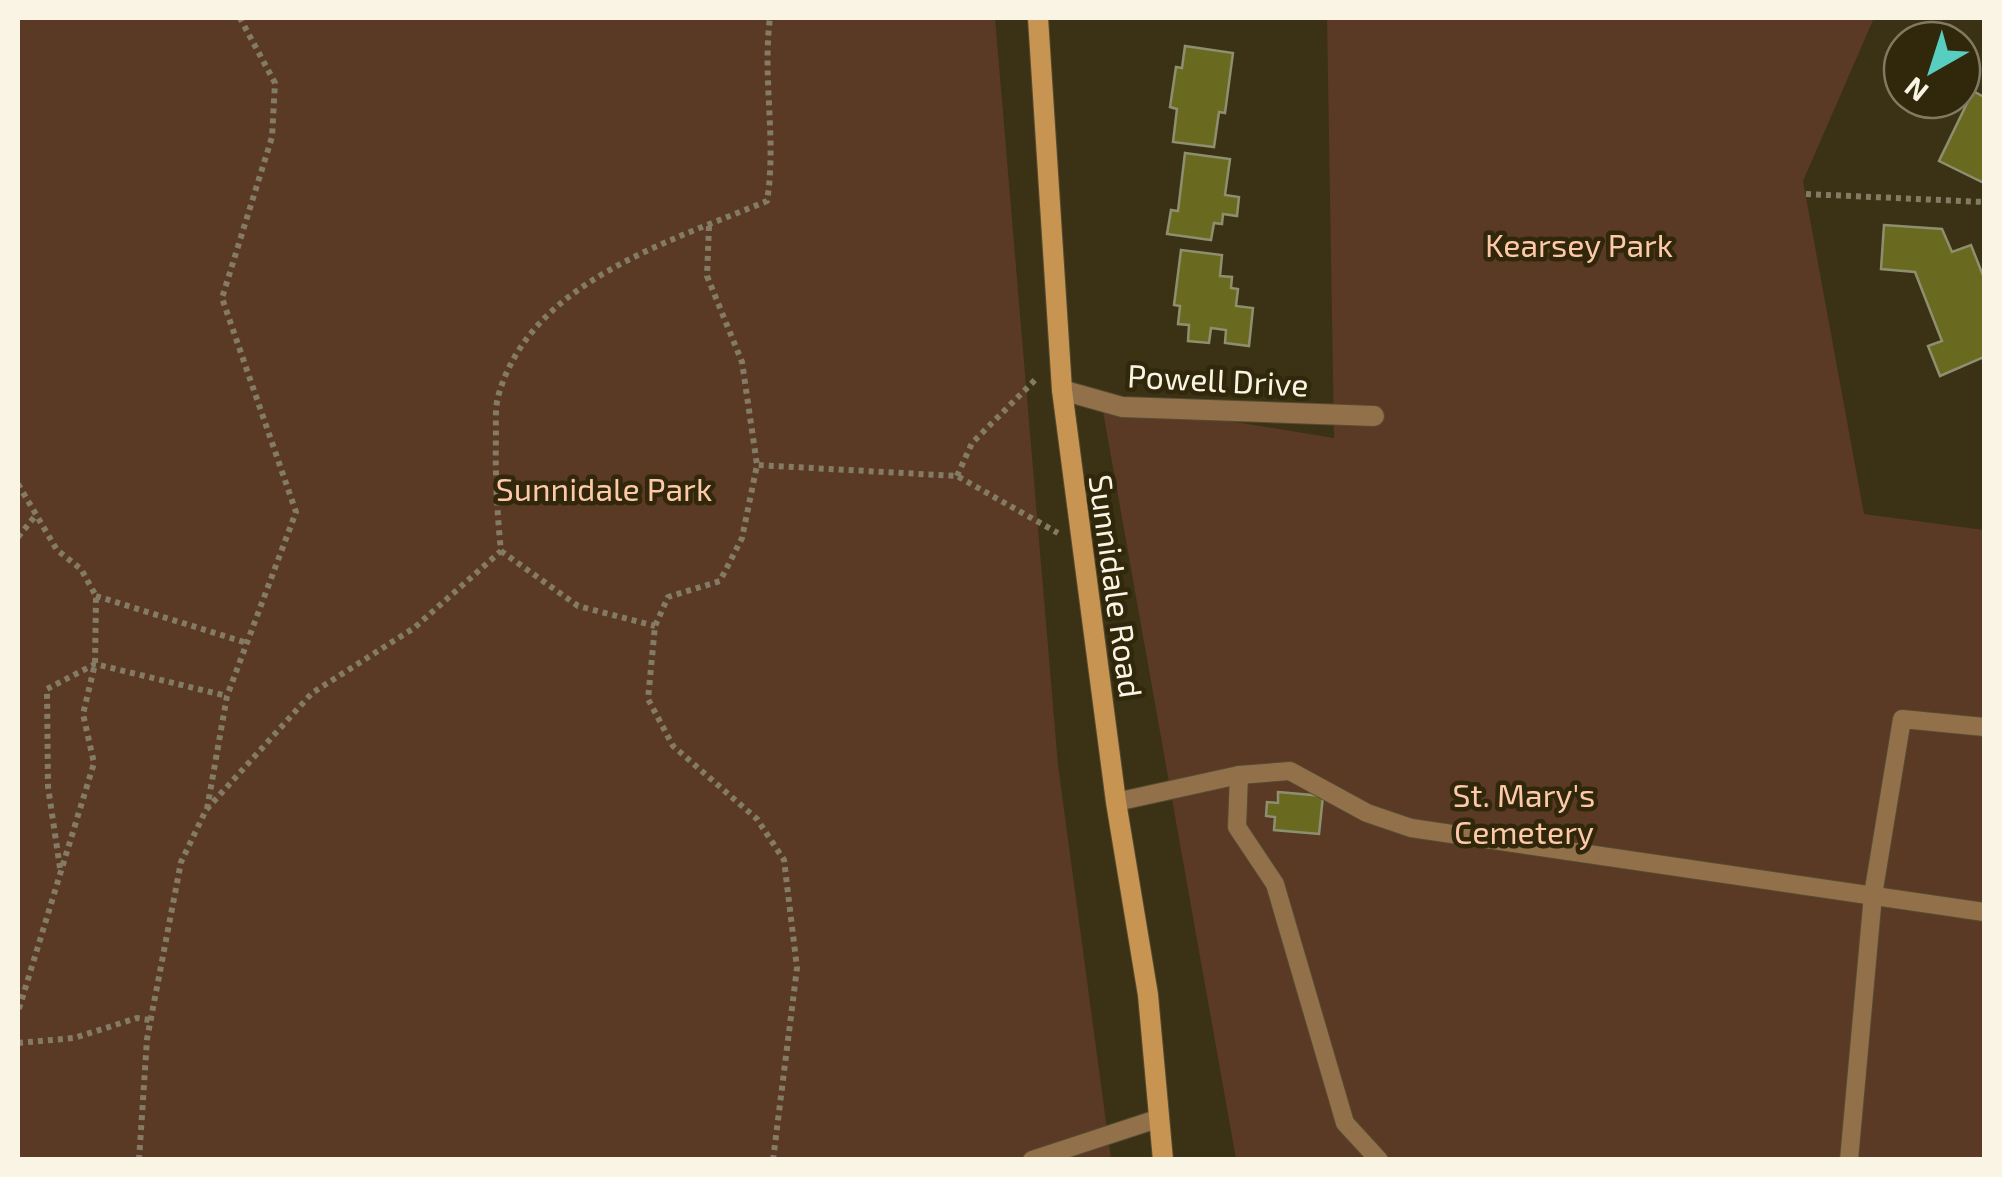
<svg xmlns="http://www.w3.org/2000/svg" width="2002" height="1177" font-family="'Exo 2',sans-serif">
<rect width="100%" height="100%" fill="#3b3115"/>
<!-- green -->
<g fill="#5a3925">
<polygon points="18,18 995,18 1058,765 1111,1159 18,1159"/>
<polygon points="1327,18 1874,18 1803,181 1864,514 1984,530 1984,1159 1236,1159 1101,400 1334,438"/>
</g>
<!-- building -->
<g fill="#696920" stroke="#8e8f6f" stroke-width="2.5">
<polygon points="1185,46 1233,53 1225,113 1219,112 1214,147 1173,142 1177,109 1170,107 1176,67 1182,68"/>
<polygon points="1973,91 1984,97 1984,183 1939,161"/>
<polygon points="1185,153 1230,159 1225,195 1239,197 1237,216 1223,214 1222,224 1214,223 1211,240 1167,234 1171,210 1178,211"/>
<polygon points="1884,225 1942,229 1952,252 1971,245 1984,278 1984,357 1940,376 1928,346 1942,341 1915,272 1881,269"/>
<polygon points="1181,250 1222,255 1220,276 1232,277 1231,288 1238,289 1236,306 1253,308 1249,346 1225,343 1226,330 1211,328 1209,343 1188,341 1189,325 1178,324 1180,306 1174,305"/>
<polygon points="1278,792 1323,796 1319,834 1274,830 1275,817 1266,816 1267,802 1278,803"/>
</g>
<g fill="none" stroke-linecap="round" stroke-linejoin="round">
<!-- lane casing -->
<g stroke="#564c32" stroke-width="20">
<g id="lane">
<polyline points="1239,775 1237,827 1275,884 1345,1123 1379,1160"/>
<polyline points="1116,802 1239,775 1290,771 1367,813 1411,828 1984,912"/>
<polyline points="1032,1160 1157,1119"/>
<polyline points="1849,1160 1873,895 1902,719 1984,727"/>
</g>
</g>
<!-- street casing -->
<g stroke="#564c32" stroke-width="22">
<polyline id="street" points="1062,390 1122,407 1374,416"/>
</g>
<!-- secondary casing -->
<g stroke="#564c32" stroke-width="22">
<polyline id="secondary" points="1038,18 1062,390 1116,802 1148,995 1163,1160"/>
</g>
<!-- path -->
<g stroke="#847b64" stroke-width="6" stroke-dasharray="5 5" stroke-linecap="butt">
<polyline points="1806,194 1984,202"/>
<polyline points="709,226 707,276 742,362 757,465"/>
<polyline points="957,476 972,443 1038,377"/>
<polyline points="18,484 57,550 81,569 96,596 95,664 83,714 94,763 18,1012"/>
<polyline points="18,537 36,515"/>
<polyline points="501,551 578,606 655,626"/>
<polyline points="96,596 247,643"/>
<polyline points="207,809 227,696 296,512 222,298 272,137 275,83 240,18"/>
<polyline points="60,868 48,787 47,689 95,664 227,696"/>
<polyline points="18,1043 74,1038 137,1018 150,1020"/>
<path d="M139 1160 147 1039 181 862 206 810 312 693 414 628 501 551C497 512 495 475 496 436 496 423 495 409 498 397 529 282 669 242 767 201 777 140 762 78 770 18"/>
<polyline points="773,1160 797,968 784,860 757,819 673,746 648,699 655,626 668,597 720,581 742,538 757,465 957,476 1058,533"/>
</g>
<!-- lane -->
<use href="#lane" stroke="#92714a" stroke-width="18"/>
<!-- street -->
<use href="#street" stroke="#92714a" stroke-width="20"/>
<!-- secondary -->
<use href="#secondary" stroke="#c89452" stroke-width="20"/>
</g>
<g text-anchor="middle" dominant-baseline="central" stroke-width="9" stroke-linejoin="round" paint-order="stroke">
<!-- park labels -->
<g font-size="32" fill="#fec9a9" stroke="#31270b">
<text x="1579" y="244">Kearsey Park</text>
<text x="604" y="488">Sunnidale Park</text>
<text x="1524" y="794">St. Mary's<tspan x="1524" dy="37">Cemetery</tspan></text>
</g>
<!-- street labels -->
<g font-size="32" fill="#faf4e4" stroke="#31270b">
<text transform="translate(1218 379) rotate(3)">Powell Drive</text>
<text transform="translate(1117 586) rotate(82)">Sunnidale Road</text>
</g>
</g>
<!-- border -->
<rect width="2002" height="1177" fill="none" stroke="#faf4e4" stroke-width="40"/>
<!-- north arrow -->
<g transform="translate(1932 70) rotate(219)"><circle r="48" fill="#31270b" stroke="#817962" stroke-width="2.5"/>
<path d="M0-8L18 38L0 25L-18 38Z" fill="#58cec1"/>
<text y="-15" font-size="28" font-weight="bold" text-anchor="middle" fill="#faf4e4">N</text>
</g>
</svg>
